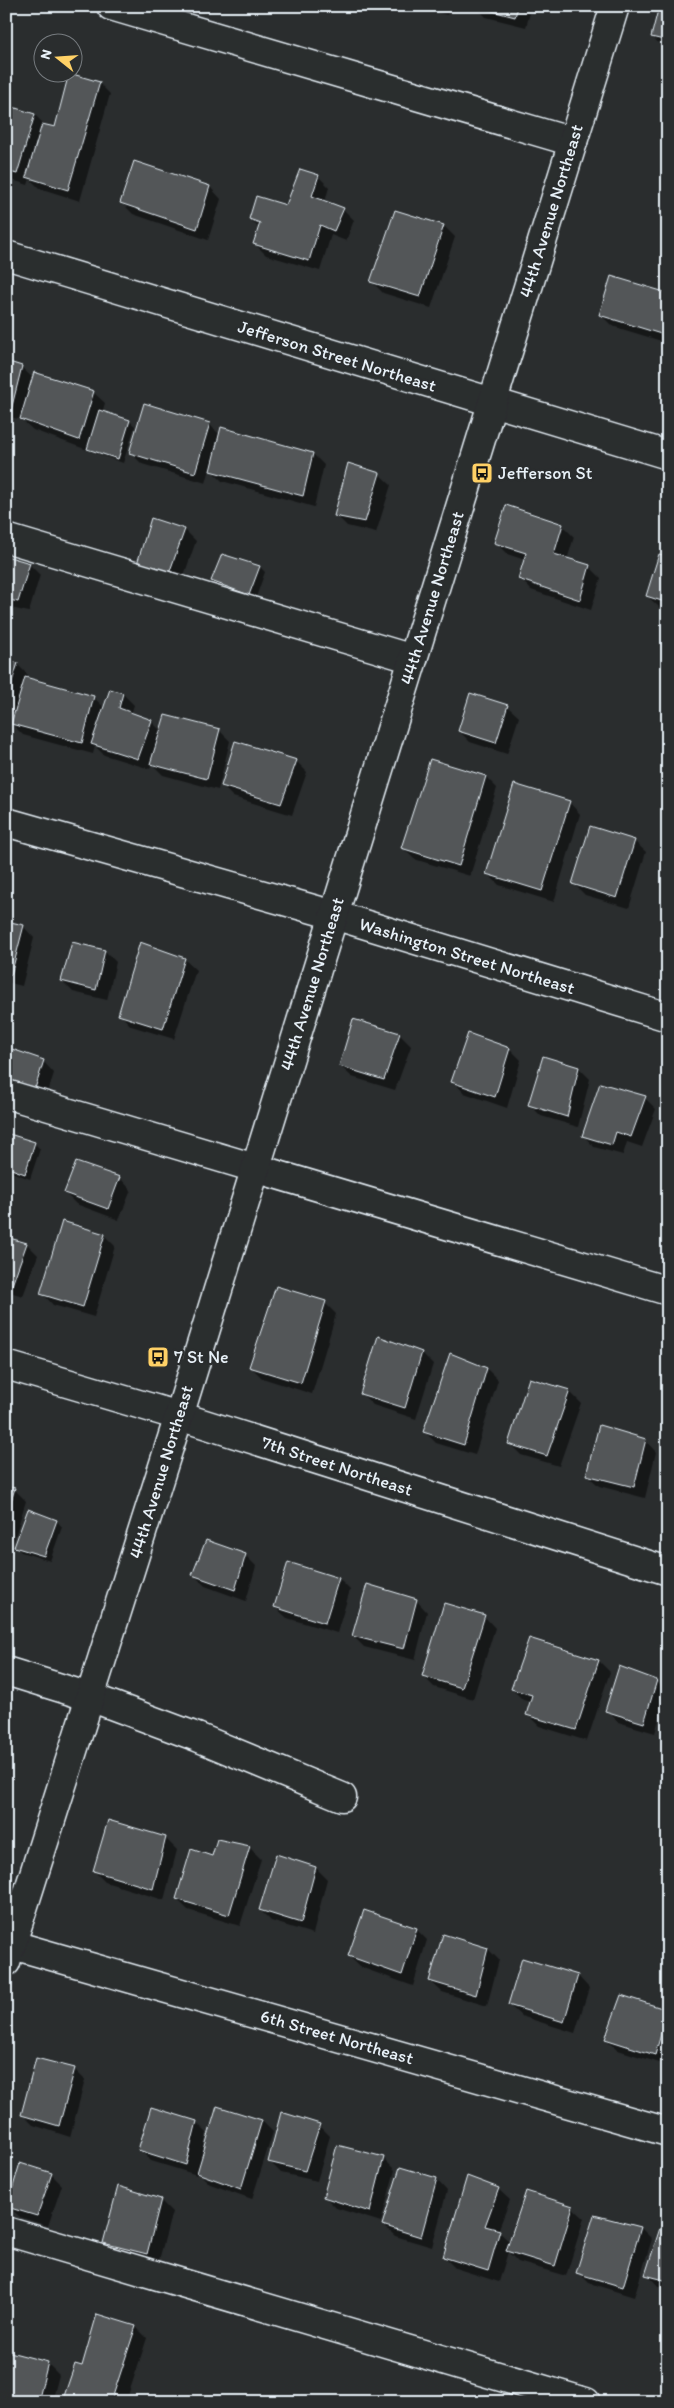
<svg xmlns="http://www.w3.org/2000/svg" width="674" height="2408" font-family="Itim,sans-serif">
<rect width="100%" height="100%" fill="#2a2d2e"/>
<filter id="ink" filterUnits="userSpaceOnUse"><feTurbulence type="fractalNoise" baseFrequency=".02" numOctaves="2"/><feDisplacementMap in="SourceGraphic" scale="10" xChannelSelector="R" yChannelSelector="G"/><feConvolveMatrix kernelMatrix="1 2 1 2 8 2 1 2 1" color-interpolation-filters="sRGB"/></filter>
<g filter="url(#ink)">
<!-- shadow -->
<g fill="#0007">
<polygon points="414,6 450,6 447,15"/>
<polygon points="475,6 532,6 526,27 486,17"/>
<polygon points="668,6 668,49 664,48 652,37"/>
<polygon points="99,83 110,94 80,201 39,188 30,179 28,185 6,178 6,106 35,115 46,126 56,129"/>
<polygon points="134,162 210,187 221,199 208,240 133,214 122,203"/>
<polygon points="318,176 329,187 325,202 343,209 354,220 346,241 331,235 320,271 266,255 255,244 259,228 250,219 287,207"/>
<polygon points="444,226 455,237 431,308 383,293 372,282"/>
<polygon points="668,295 668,343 612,326 600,314"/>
<polygon points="6,362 21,367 34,379 93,392 105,403 102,413 129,421 135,426 123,463 33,430 22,420 6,416"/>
<polygon points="209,424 220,435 313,454 324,465 314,507 222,481 210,469 206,483 142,464 130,452"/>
<polygon points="6,467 9,470 6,479"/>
<polygon points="379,474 391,485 376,533 347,526 336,515"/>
<polygon points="562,525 574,537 567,560 589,566 601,578 591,610 531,590 520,578 525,560 507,554 496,543"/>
<polygon points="185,530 196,541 179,590 148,578"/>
<polygon points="6,557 29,564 40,575 29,612 6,607"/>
<polygon points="668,557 668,610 659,607 647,596"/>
<polygon points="260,567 265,572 255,600 218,586 213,581"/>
<polygon points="6,660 17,664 28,675 27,678 93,697 105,708 123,694 134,705 131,714 151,721 162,732 219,730 230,741 218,790 163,775 152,764 150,769 104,755 95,746 93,754 23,735 13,725 12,729 6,727"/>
<polygon points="507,706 519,717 507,754 470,742 459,731"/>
<polygon points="296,761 307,772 292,815 233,797 222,786"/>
<polygon points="486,777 497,788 470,876 414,859 403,848"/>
<polygon points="569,802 580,814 554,902 499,885 488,874"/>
<polygon points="634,841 646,852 629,908 585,895 574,884"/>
<polygon points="6,922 23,926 34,938 22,986 6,982"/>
<polygon points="105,951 116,962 107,1000 73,992 62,981"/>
<polygon points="184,959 196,970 174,1039 131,1026 120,1014"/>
<polygon points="399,1034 411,1046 395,1090 352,1077 340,1066"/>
<polygon points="469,1034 510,1049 521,1060 507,1108 464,1093 453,1081"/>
<polygon points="43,1061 54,1073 44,1105 6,1094"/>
<polygon points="579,1068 590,1079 578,1127 541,1116 530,1105"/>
<polygon points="645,1098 656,1109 642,1147 627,1142 623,1155 594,1147 583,1135"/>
<polygon points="6,1135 34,1143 40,1149 30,1179 6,1170"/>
<polygon points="76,1163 120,1178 131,1190 119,1220 76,1204 65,1193"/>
<polygon points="104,1235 115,1246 94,1317 53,1305 42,1293"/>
<polygon points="6,1238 27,1244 38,1255 23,1296 6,1291"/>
<polygon points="325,1303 336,1314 312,1394 262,1378 251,1367"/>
<polygon points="379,1338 422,1353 433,1364 416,1419 373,1405 362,1394"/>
<polygon points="487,1369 498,1380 475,1455 436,1443 425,1432"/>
<polygon points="569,1391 581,1403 559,1466 521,1455 510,1444"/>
<polygon points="645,1440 656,1452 645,1498 599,1486 587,1475"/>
<polygon points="6,1487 15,1490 26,1501 6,1565"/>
<polygon points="29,1510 57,1521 62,1527 50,1561 21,1552 16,1546"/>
<polygon points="245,1555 256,1566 246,1601 205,1586 194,1575"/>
<polygon points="339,1579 350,1590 337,1633 287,1618 275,1607"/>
<polygon points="416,1600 427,1612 415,1660 364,1647 353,1636"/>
<polygon points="484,1616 495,1628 473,1699 434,1687 423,1676"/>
<polygon points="599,1661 610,1672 587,1741 539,1726 528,1715 531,1702 523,1700 512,1689"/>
<polygon points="656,1681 667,1692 655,1733 618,1722 607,1710"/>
<polygon points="165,1838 177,1850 164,1900 105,1882 94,1871"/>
<polygon points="218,1840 250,1848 261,1859 240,1926 188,1910 177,1899 213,1857"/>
<polygon points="316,1868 327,1879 313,1934 271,1921 260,1910"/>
<polygon points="416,1929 427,1940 413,1986 360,1967 349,1956"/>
<polygon points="444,1935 488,1949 499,1960 487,2006 442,1992 430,1981"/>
<polygon points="578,1976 589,1988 575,2033 521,2016 509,2005"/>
<polygon points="622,1997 668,2011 668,2058 666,2065 618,2050 606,2039"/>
<polygon points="74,2069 85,2080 70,2137 33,2125 22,2114"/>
<polygon points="262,2121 273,2132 252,2199 210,2184 198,2172 197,2175 151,2161 140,2150 196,2122 207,2133 204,2145 206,2146"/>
<polygon points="319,2125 330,2136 317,2181 281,2173 269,2161"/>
<polygon points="384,2159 395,2170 381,2222 336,2208 325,2197"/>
<polygon points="51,2174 62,2185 48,2226 20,2217 8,2206"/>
<polygon points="436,2179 447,2191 432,2247 395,2236 383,2225"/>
<polygon points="498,2189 510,2200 498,2231 510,2242 572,2207 584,2218 566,2276 518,2262 508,2252 499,2282 455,2268 444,2257"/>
<polygon points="160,2200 172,2212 158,2264 116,2254 104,2243"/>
<polygon points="595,2216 641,2228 652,2239 634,2297 589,2283 578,2272"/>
<polygon points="668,2231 668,2288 658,2286 647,2274"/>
<polygon points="98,2315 136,2327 147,2338 126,2402 63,2402 83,2367"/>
<polygon points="6,2353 47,2363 59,2375 52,2402 6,2402"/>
</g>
<!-- building -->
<g fill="#535759" stroke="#e8f1f8">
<polygon points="473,6 518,6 515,17"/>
<polygon points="659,6 668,6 668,41 651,37"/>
<polygon points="69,73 100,82 68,190 26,177 42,124 55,127"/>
<polygon points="6,105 35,114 17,174 6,171"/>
<polygon points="134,161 210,186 197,229 120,203"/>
<polygon points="300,169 319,175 312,196 344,208 334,231 320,225 309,261 253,244 260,223 249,219 256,196 286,205"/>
<polygon points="395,210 444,225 420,297 370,282"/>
<polygon points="611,276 668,293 668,311 661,334 599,315"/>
<polygon points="6,361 22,366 11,410 6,408"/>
<polygon points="34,372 94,391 79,440 20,419"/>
<polygon points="144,403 210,423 195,473 129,453"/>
<polygon points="99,410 130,420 118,459 87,449"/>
<polygon points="221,427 313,453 303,496 210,471"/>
<polygon points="348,463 380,473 365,522 334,516"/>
<polygon points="506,505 563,524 554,554 590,565 580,600 518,579 526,553 494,543"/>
<polygon points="151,518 185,529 167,579 136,567"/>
<polygon points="222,554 260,566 249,595 211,581"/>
<polygon points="659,554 668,556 668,603 646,596"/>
<polygon points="6,556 30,563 18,602 6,599"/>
<polygon points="6,659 18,663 6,700"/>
<polygon points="25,677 94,696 82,743 11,724"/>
<polygon points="110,689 123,693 119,708 152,720 138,759 91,744"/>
<polygon points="470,693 508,705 496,743 458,731"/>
<polygon points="165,715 220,729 207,779 150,764"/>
<polygon points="235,741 297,760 281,804 221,786"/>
<polygon points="430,759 486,776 459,866 401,848"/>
<polygon points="514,784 570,801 542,891 486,874"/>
<polygon points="590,826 635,840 617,898 572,884"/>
<polygon points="6,921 24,925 11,975 6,974"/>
<polygon points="72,942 105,950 96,990 61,981"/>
<polygon points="140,942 185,958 163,1029 118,1015"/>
<polygon points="353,1019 400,1033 384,1080 339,1066"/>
<polygon points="468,1033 510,1048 495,1097 451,1082"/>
<polygon points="6,1047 44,1060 33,1095 6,1087"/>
<polygon points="543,1056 579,1067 567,1117 528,1105"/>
<polygon points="600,1083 646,1096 631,1137 616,1132 612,1145 582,1136"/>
<polygon points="6,1133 35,1142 25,1174 6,1167"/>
<polygon points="76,1162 120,1177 108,1209 64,1193"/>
<polygon points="62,1221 105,1234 83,1307 40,1294"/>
<polygon points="6,1237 27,1243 12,1285 6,1283"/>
<polygon points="276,1286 326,1301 301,1383 249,1367"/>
<polygon points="378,1336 422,1352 405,1408 360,1394"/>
<polygon points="450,1353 487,1368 464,1445 423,1432"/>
<polygon points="529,1378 570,1390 547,1456 508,1444"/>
<polygon points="599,1425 646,1439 634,1487 586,1475"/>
<polygon points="6,1486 15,1488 6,1518"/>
<polygon points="28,1509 57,1520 44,1556 14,1547"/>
<polygon points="206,1540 246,1554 235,1590 192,1575"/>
<polygon points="288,1562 339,1578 325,1623 274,1607"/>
<polygon points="367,1584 417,1599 404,1649 352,1636"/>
<polygon points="444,1603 485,1615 462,1688 422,1676"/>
<polygon points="529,1638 599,1660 576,1730 526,1715 532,1695 511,1689"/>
<polygon points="619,1666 657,1680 644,1723 605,1711"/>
<polygon points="108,1820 166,1837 153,1889 93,1871"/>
<polygon points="217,1839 250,1846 229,1915 176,1899 191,1849 212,1856"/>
<polygon points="276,1854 316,1867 301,1923 259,1910"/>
<polygon points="364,1910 417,1928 402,1975 348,1956"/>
<polygon points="443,1934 488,1948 476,1995 429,1981"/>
<polygon points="522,1958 578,1975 564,2022 508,2005"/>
<polygon points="621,1995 668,2010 655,2055 605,2039"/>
<polygon points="36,2058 75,2068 59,2126 21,2115"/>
<polygon points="217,2106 262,2120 241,2189 197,2173"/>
<polygon points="151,2107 197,2121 186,2165 138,2150"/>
<polygon points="281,2112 320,2124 305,2171 268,2162"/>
<polygon points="337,2145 384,2157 370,2212 323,2197"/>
<polygon points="20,2163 52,2173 37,2216 7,2207"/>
<polygon points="400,2167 437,2178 421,2237 382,2225"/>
<polygon points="467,2176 499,2188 485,2226 500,2230 488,2271 443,2257"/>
<polygon points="118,2186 161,2199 147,2254 103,2243"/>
<polygon points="526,2191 573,2206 555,2266 506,2251"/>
<polygon points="594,2215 641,2227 623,2287 576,2273"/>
<polygon points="660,2228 668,2230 668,2281 645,2275"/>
<polygon points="97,2314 136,2326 111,2402 62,2402 75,2364 82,2366"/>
<polygon points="6,2351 48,2362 38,2402 6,2400"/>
</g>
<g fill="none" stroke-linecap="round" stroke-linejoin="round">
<!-- minor casing -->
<g stroke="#e8f1f8" stroke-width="31">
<g id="minor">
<polyline points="111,6 573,142"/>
<polyline points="6,255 668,455"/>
<polyline points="6,538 413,659"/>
<polyline points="6,822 334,915 668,1017"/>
<polyline points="6,1094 668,1291"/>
<polyline points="6,1365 179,1416 668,1571"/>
<polyline points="6,1671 90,1697 197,1737 342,1797"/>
<polyline points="6,1943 668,2132"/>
<polyline points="6,1962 179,1416 615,6"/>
<polyline points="6,2231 586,2402"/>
</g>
</g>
<!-- minor -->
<use href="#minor" stroke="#2a2d2e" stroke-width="28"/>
</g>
</g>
<!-- icons -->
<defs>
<g id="bus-square" transform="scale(1.125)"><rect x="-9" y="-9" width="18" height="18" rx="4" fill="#ffd166" stroke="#2a2d2e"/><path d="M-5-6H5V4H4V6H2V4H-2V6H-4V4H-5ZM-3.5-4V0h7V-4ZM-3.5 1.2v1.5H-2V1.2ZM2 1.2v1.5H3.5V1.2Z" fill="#111"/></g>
</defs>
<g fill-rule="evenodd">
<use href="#bus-square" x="482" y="473"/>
<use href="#bus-square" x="158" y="1357"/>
</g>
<g text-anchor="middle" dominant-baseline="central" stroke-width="4.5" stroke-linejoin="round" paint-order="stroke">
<!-- street labels -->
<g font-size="18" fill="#e8f1f8" stroke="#2a2d2e">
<text transform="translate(551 211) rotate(-73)">44th Avenue Northeast</text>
<text transform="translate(337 356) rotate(17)">Jefferson Street Northeast</text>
<text transform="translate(432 598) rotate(-73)">44th Avenue Northeast</text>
<text transform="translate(467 956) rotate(17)">Washington Street Northeast</text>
<text transform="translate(312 984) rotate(-73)">44th Avenue Northeast</text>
<text transform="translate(337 1466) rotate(18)">7th Street Northeast</text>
<text transform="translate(161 1472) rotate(-73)">44th Avenue Northeast</text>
<text transform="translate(337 2037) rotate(16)">6th Street Northeast</text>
</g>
<!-- poi labels -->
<g font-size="18" fill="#e8f1f8" stroke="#2a2d2e" text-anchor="start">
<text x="498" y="473">Jefferson St</text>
<text x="174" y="1357">7 St Ne</text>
</g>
</g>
<!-- margin -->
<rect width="674" height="2408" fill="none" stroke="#2a2d2e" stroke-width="25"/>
<rect x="12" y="12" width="649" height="2383" fill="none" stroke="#e8f1f8" stroke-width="2" filter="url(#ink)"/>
<!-- north arrow -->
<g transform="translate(58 58) rotate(287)"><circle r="24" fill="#2a2d2e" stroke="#767b7f"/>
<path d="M0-4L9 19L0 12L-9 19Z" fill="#ffd166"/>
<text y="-8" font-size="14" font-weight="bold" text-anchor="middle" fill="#e8f1f8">N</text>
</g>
</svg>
